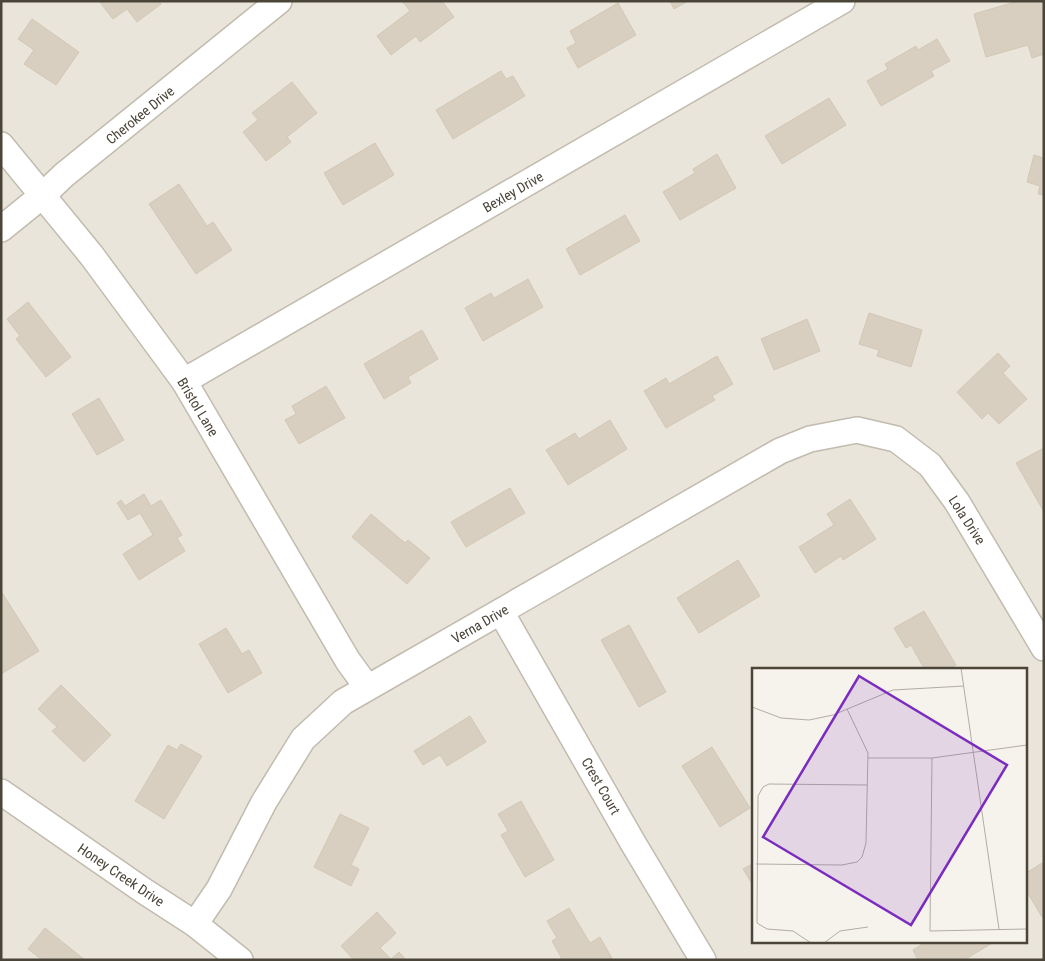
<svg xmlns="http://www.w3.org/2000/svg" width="1045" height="961" font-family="'Roboto Condensed',sans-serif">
<rect width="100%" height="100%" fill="#f6f3ec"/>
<!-- residential -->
<path fill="#eae5da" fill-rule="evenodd" d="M1 1H1044V960H1ZM754 670H1026V942H754Z"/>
<!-- building -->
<g fill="#d8cfc1" stroke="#d3c7b4">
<polygon points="99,1 159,1 161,4 137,22 127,9 113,19"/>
<polygon points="402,1 442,1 454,17 420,42 416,36 391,55 377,36 410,11"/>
<polygon points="670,1 688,1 674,9"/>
<polygon points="1018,1 1044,1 1044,54 1032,58 1028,45 986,57 974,14"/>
<polygon points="618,3 636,35 578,68 567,48 576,43 570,31"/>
<polygon points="32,19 79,52 56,85 24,64 34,50 18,39"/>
<polygon points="937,39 950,61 931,71 934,76 881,106 867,81 888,69 885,64 916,46 918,50"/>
<polygon points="501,71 506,79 513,76 525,96 453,139 436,110"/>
<polygon points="292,82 317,113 287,137 291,142 266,161 243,132 258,120 252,113"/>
<polygon points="829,98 846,125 782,164 765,136"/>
<polygon points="375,143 394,175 343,205 324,173"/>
<polygon points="717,154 736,188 680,220 663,192 695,173 693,169"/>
<polygon points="1034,155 1044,158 1044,195 1038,194 1040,186 1027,182"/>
<polygon points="179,184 207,226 213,222 232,250 196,274 149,204"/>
<polygon points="625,215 640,241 580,275 566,249"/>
<polygon points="528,279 543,307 483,341 465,308 491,293 494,298"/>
<polygon points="28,302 71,357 46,377 16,339 20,336 7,319"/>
<polygon points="869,313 922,330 911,367 877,356 879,350 859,344"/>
<polygon points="807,319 820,351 774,370 761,339"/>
<polygon points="422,330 438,359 408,377 411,383 384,399 364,364"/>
<polygon points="998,353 1010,366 1003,373 1027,399 999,424 988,413 982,419 957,392"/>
<polygon points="717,356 733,384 712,396 715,400 666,428 644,391 666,378 669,384"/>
<polygon points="326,386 345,418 299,444 285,420 296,414 292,406"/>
<polygon points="99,398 124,440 97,455 72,414"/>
<polygon points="610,420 627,449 568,485 546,450 575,433 579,439"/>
<polygon points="1044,448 1044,512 1016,463"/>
<polygon points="510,488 525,513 466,547 451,522"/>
<polygon points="144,494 151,506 161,500 182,535 177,538 185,551 139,580 123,554 153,535 140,513 128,520 117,503 121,500 125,506"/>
<polygon points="850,499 876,539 843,560 841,556 815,573 799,547 834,525 827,514"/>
<polygon points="371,514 405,543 408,540 430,558 407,584 352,537"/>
<polygon points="738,560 760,596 699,633 677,598"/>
<polygon points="1,591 39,651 1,674"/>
<polygon points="924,611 956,665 949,670 925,670 911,645 906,648 894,628"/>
<polygon points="629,625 666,692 639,707 601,640"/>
<polygon points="226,628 242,654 249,650 262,673 228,693 199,644"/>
<polygon points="61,685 111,735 84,762 52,731 57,727 38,709"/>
<polygon points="470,716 486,742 447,766 440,755 423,765 414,751"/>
<polygon points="181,744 202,756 164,819 135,801 168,745 177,750"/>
<polygon points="712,747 750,808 720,827 682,766"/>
<polygon points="521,801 554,860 525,877 501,835 508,831 498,814"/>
<polygon points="340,814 369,828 351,865 359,869 351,886 314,867"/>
<polygon points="1044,862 1044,916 1042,917 1026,890 1026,873"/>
<polygon points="754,863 754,887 743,869"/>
<polygon points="569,908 590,943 600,937 613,960 560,960 562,959 552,941 557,938 547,921"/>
<polygon points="377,912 396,933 380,948 391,959 399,952 406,960 354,960 341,946"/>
<polygon points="45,928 85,960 42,960 28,949"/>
<polygon points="926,942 994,942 964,960 918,960 913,950"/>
</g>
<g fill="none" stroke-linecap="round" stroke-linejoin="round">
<!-- street casing -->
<g stroke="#c2bbae" stroke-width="28">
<g id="street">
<polyline points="1,145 92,256 184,381 348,661 367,687"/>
<polyline points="1,229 43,195 64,175 279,1"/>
<polyline points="184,381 842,1"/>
<polyline points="501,612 633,843 703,960"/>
<polyline points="1,792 144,891 195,924 240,960"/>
<polyline points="195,924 219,889 264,802 303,739 343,702 780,451 810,439 857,430 896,439 930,465 957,502 1044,648"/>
</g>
</g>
<!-- street -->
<use href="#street" stroke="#fff" stroke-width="25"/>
</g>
<g text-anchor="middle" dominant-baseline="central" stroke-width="4.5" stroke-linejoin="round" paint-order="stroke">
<!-- street labels -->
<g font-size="14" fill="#4b4439" stroke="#fff">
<text transform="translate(140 115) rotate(-39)">Cherokee Drive</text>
<text transform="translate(513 192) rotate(-30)">Bexley Drive</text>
<text transform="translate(198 407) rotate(59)">Bristol Lane</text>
<text transform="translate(967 520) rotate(57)">Lola Drive</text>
<text transform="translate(480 624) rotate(-30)">Verna Drive</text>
<text transform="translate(601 786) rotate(60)">Crest Court</text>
<text transform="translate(121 875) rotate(34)">Honey Creek Drive</text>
</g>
</g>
<!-- overview -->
<g transform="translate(752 668)">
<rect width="275" height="275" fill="#f6f3ec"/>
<path fill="none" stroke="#b2ada4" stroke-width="1" d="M209 0 247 261M0 39 29 50 57 52 81 47 141 22 212 18M116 90H180L275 77M180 90 178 263 275 261M4 196 90 197 105 194 110 189 114 175 116 85 95 41M59 275 41 263 15 261 5 255 6 128 11 119 17 116 115 117M72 275 88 263 116 259"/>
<path fill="#7b2cbf" fill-opacity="0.15" stroke="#7b2cbf" stroke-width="2.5" d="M107 8 255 97 159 257 11 169Z"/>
<rect width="275" height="275" fill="none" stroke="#4b4439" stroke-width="2.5"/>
</g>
<!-- border -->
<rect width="1045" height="961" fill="none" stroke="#4b4439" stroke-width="5"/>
</svg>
